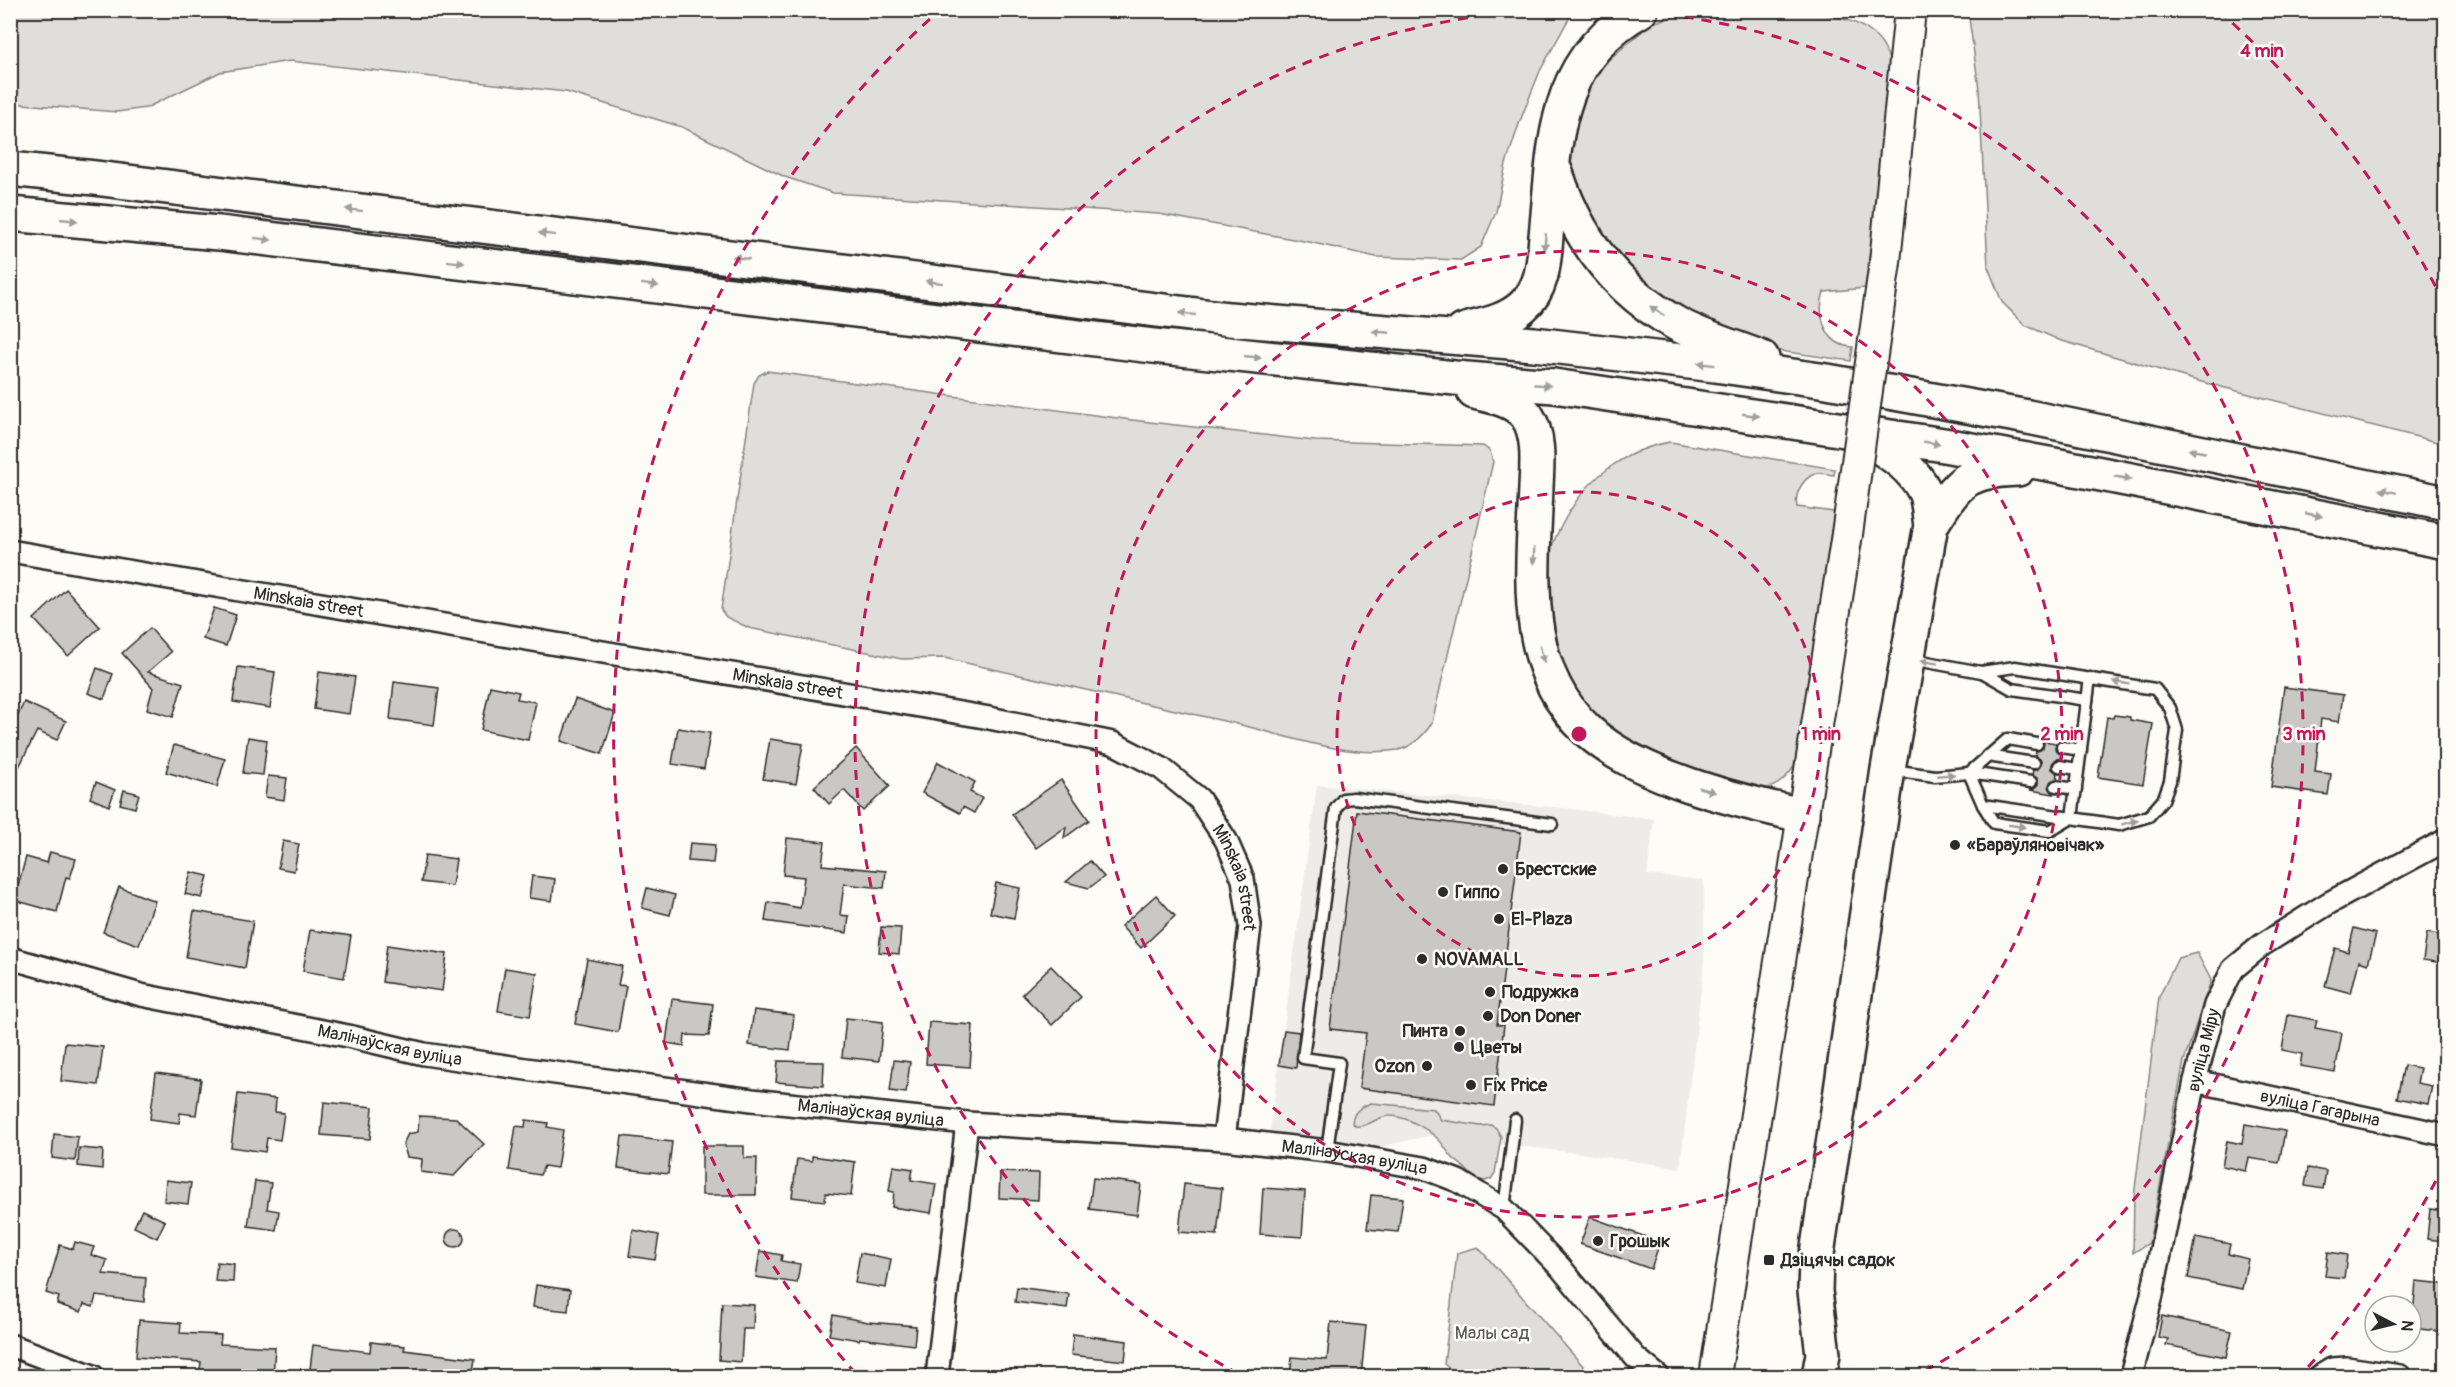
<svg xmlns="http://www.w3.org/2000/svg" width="2456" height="1387" font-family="Pangolin,sans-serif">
<rect width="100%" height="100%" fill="#fdfcf7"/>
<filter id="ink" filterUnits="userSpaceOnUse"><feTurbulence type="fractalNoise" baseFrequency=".0167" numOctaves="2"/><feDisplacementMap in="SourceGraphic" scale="12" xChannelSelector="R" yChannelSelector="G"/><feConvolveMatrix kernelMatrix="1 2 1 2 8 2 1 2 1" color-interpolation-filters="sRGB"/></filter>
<g filter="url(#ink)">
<!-- built -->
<polygon fill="#edece8" points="1317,785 1562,808 1654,819 1647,875 1704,880 1704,963 1680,1168 1579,1153 1428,1136 1370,1149 1269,1138"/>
<!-- green -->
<g fill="#dfdeda" stroke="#858482" stroke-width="1.5">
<path d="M1783 10C1823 15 1878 14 1890 63 1892 72 1891 83 1892 92L1865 288 1824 292C1816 314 1825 346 1853 347L1851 361 1752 347 1706 327 1634 276 1593 228 1570 167 1573 134 1584 92 1607 61 1652 23 1692 11Z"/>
<polygon points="10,11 11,10 1573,11 1540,71 1520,121 1506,164 1496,212 1481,247 1461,260 1376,257 1309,242 1159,214 833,193 785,177 682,127 566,92 290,61 220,72 146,108 117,112 11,103"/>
<polygon points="1968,11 2445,11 2445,444 2194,380 2059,340 2025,325 2002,302 1988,267 1979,89"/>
<path d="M767 371 1132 420 1315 441 1483 446 1490 451 1493 462 1432 723C1424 735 1413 747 1398 750 1343 758 1289 736 1237 724 1139 702 1042 680 944 658L902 659 749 628 726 617 721 610 754 383 759 375Z"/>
<path d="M1670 442 1835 469 1834 475C1830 475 1824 473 1819 473 1804 475 1794 493 1797 507L1834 512 1799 756C1793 770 1783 784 1768 788 1749 793 1722 779 1702 774 1672 765 1619 744 1598 721 1580 702 1552 660 1547 635 1546 626 1547 616 1547 608 1547 593 1544 576 1547 562 1551 544 1560 528 1569 512 1591 475 1628 449 1670 442Z"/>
<polygon points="2197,953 2211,980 2184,1061 2149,1243 2133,1253 2134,1197 2159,997 2178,958"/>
<path d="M1371 1103 1434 1109 1441 1120 1481 1126 1491 1125 1496 1128 1501 1137 1495 1173 1491 1179 1485 1181 1473 1178C1465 1166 1463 1167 1454 1159 1448 1154 1445 1146 1439 1140 1428 1129 1406 1116 1390 1116 1376 1116 1369 1128 1355 1126L1352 1122C1354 1110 1361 1107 1371 1103Z"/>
<polygon points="1478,1247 1592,1376 1458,1376 1444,1364 1457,1253"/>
</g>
<!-- building -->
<g fill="#c9c8c4" stroke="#2b2b2b" stroke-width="1.5">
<polygon points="66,589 100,627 68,656 34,619"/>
<polygon points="214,608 236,615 226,646 203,639"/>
<polygon points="150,628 171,652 148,672 183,683 173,717 147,709 153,688 122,653"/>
<polygon points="238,667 275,672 270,708 233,702"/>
<polygon points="97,668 113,674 104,699 88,693"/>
<polygon points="319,672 355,677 349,714 314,709"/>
<polygon points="394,682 439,688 434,725 390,719"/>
<polygon points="490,686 519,692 517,699 536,702 528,740 481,730"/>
<polygon points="2284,687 2343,695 2339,722 2321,719 2315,772 2331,774 2328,795 2271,787"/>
<polygon points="575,699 615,713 602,754 561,741"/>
<polygon points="24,702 66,721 57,740 37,731 10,785 10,733"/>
<polygon points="2114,715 2130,717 2130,720 2153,724 2143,784 2098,777 2107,717 2113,718"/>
<polygon points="678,728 710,733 704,769 672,764"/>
<polygon points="248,737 267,740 263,775 243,773"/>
<polygon points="770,739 803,744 796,784 763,779"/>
<polygon points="2044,741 2056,743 2055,750 2061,754 2060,759 2056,759 2052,764 2052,769 2058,773 2057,779 2051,781 2049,785 2054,794 2030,790 2034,789 2038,784 2038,779 2032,775 2033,770 2037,770 2041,765 2041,760 2035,756 2036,751 2043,748"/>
<polygon points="174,745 225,759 217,787 166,772"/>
<polygon points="856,748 890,786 863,811 844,790 829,804 814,787"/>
<polygon points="938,762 975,782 970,792 982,798 974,813 963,807 960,813 922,793"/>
<polygon points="268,776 287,778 284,800 265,797"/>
<polygon points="1061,780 1089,820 1064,838 1066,827 1036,848 1012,814"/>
<polygon points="96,782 115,790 109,806 90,798"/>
<polygon points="124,790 139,794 135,808 120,804"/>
<polygon points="1357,811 1521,832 1497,1025 1504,1025 1494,1106 1359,1088 1366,1033 1330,1029"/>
<polygon points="787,838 825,842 822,865 886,871 884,888 844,884 840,915 849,916 847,933 765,921 768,902 800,908 804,877 783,875"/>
<polygon points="283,841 299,844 294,871 278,868"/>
<polygon points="690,843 715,845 713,863 688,861"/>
<polygon points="50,852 76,859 70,878 66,877 57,912 14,900 26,857 47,863"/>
<polygon points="425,855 456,859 452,886 421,882"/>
<polygon points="1090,861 1104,877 1089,888 1066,882"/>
<polygon points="191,872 208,876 202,898 185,894"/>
<polygon points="532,876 555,879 552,901 529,898"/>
<polygon points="996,883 1020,888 1014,918 990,913"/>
<polygon points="119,887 155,901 139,945 103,932"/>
<polygon points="647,888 675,895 670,915 642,908"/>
<polygon points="1156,895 1175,916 1141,948 1121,926"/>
<polygon points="194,911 253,921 245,968 186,957"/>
<polygon points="881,927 901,928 899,954 879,952"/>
<polygon points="2354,928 2376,934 2368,964 2359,961 2351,993 2325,986 2335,948 2348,952"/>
<polygon points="310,930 351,936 344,978 303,971"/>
<polygon points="2427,933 2445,936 2442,963 2423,960"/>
<polygon points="387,945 447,954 442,991 382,982"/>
<polygon points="587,959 622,966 618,985 626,986 618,1032 575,1024"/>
<polygon points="1051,966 1081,997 1052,1025 1022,994"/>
<polygon points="505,968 537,973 530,1016 498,1011"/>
<polygon points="672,999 713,1004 709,1036 685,1035 684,1046 666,1043"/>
<polygon points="754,1010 794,1015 790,1050 749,1045"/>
<polygon points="2288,1015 2317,1020 2315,1028 2342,1033 2335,1072 2300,1066 2302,1054 2282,1050"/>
<polygon points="846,1018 883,1022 879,1061 842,1057"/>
<polygon points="929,1022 973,1025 970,1067 926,1064"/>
<polygon points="1284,1030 1299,1032 1296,1068 1279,1065"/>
<polygon points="65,1043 103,1047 98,1085 61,1081"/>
<polygon points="894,1060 910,1062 906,1093 890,1091"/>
<polygon points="778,1061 824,1062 823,1086 776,1082"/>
<polygon points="2404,1065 2420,1068 2417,1083 2432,1086 2428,1104 2397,1098"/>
<polygon points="156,1073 201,1079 196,1115 180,1113 179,1123 150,1119"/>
<polygon points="238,1094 276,1099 275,1112 284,1113 280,1140 267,1138 265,1152 231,1147"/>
<polygon points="324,1102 373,1107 370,1139 321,1135"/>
<polygon points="419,1116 456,1118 484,1144 454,1176 421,1172 422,1159 407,1157 403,1144 408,1134 418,1132"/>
<polygon points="526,1120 548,1123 547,1127 563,1130 557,1168 544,1166 540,1175 509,1170 516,1126 525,1127"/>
<polygon points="2245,1124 2285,1131 2279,1163 2249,1158 2246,1171 2222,1166 2227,1141 2242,1144"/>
<polygon points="54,1134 78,1137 75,1161 52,1158"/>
<polygon points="622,1136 672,1142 668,1174 618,1168"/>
<polygon points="702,1146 744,1146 744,1158 757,1158 756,1195 702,1195"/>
<polygon points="79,1148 103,1150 102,1169 78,1166"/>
<polygon points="812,1156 855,1162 851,1196 826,1193 825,1201 792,1197 797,1159 812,1161"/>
<polygon points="893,1166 913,1169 911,1180 936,1184 931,1213 892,1207 894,1192 889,1191"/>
<polygon points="2308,1168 2326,1171 2323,1189 2305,1186"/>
<polygon points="1000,1172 1039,1173 1038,1200 999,1198"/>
<polygon points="1093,1178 1141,1184 1137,1215 1089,1209"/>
<polygon points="166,1180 191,1183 188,1204 164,1201"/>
<polygon points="255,1181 271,1183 267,1209 279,1211 276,1230 248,1226"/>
<polygon points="1184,1184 1222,1188 1217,1235 1179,1232"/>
<polygon points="1263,1188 1305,1191 1302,1237 1260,1234"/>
<polygon points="1371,1195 1403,1198 1398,1232 1367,1229"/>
<polygon points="2430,1209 2445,1211 2445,1241 2427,1239"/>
<polygon points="142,1210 165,1221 157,1238 134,1227"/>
<polygon points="1590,1217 1660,1242 1651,1269 1580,1244"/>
<circle cx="455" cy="1238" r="9"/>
<polygon points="633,1230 659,1235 655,1260 629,1256"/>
<polygon points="2196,1237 2230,1244 2228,1254 2248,1259 2242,1289 2188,1278"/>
<polygon points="75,1242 94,1247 91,1255 107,1260 103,1274 146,1278 144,1302 96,1296 93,1307 84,1304 81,1312 57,1304 59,1297 46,1293 60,1245 73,1249"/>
<polygon points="760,1251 782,1255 781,1261 800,1264 797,1283 756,1277"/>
<polygon points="2328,1252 2347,1255 2344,1278 2325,1276"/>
<polygon points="860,1253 891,1259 886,1288 855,1283"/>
<polygon points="217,1262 234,1264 233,1282 215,1281"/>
<polygon points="2416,1281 2445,1284 2445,1332 2412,1328"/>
<polygon points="536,1285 570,1290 568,1311 533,1307"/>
<polygon points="1017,1287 1069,1294 1067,1309 1015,1302"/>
<polygon points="722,1303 754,1305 753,1329 743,1329 741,1362 719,1360"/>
<polygon points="833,1315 868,1322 916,1326 914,1345 860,1338 859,1340 829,1335"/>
<polygon points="2162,1316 2232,1331 2226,1357 2166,1345 2168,1339 2158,1337"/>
<polygon points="139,1320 181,1323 180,1333 221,1335 220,1344 275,1347 273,1377 199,1377 201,1362 136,1357"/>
<polygon points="1331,1322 1366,1326 1361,1377 1290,1377 1292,1357 1327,1360"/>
<polygon points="1073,1334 1127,1341 1125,1361 1071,1355"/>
<polygon points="371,1342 405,1346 404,1350 475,1359 472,1377 309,1377 313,1345 370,1352"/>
</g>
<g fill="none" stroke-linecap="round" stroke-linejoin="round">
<!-- lane casing -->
<g stroke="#2b2b2b" stroke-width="15">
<g id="lane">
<polyline points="1911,659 1981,672 2015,667 2155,689 2170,708 2177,730 2170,781 2163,800 2149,816 2119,825 1983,805"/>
<polyline points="1982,672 2012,689 2087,700"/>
<polyline points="2037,744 2008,739 1969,773 1983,805 1994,823 2050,831 2072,818"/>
<polyline points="2062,747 2081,750"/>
<polyline points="1987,756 2034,763"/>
<polyline points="2059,766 2078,769"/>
<polyline points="1891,770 1935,776 1969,773 2031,782"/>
<polyline points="2056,786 2076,789"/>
<polyline points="2072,818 2090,678"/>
<polyline points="1327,1151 1339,1063 1303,1058 1336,808 1343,799 1354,798 1552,824"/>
<polyline points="1504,1209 1515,1120"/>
</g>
</g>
<!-- street casing -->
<g stroke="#2b2b2b" stroke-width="26">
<g id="street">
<path id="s1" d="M10 551 984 717 1113 743 1161 768 1199 799 1226 840 1243 879 1250 926 1224 1139"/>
<path id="s2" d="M10 958 141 995 348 1036 424 1054 526 1069 752 1100 967 1123 1224 1139 1327 1151 1424 1168 1458 1181 1504 1209 1560 1267 1635 1357 1658 1376"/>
<path id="s3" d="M2195 1081 2446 1135"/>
<polyline points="10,1345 93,1376"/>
<polyline points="937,1376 967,1123"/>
<path id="s4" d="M2131 1376 2151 1299 2195 1081 2215 1005 2233 969 2262 945 2329 903 2446 840"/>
<polyline points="2320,1376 2332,1369 2347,1368 2400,1376"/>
</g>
</g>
<!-- secondary casing -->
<g stroke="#2b2b2b" stroke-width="34">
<g id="secondary">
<polyline points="1885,262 1910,10"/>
<polyline points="1715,1376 1847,534"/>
</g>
</g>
<!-- highway casing -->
<g stroke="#2b2b2b" stroke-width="38">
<g id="highway">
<polyline points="10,169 95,178 1229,319 1534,344 1715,365 1827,381 2028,417 2446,503"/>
<path d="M1556 173C1577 238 1616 290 1677 324 1703 338 1734 347 1762 358"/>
<polyline points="10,214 219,233 1153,346 1455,378 1554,386 1944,445 2065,467 2446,542"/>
<path d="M1463 331C1483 325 1505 322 1522 307 1543 289 1544 262 1546 236 1555 146 1551 60 1641 10"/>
<path d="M1474 392C1492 396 1515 400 1527 416 1540 435 1537 465 1536 487 1533 572 1519 667 1588 731 1638 777 1737 801 1802 815"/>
<path d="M1931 525C1959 481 1964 471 2018 469"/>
<path d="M1819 1376 1823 1354 1815 1291 1816 1261 1888 769 1931 525C1929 515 1929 501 1925 492 1912 466 1888 452 1865 437"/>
</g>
</g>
<!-- lane -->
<use href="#lane" stroke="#fdfcf7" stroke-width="10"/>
<!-- street -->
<use href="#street" stroke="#fdfcf7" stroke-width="21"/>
<!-- secondary -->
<use href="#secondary" stroke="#fdfcf7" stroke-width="30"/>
<!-- highway -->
<use href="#highway" stroke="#fdfcf7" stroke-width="33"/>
<!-- secondary-bridge casing -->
<g stroke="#2b2b2b" stroke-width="34" stroke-linecap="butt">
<polyline id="secondary-bridge" points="1847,534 1885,262"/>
</g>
<!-- secondary-bridge -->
<use href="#secondary-bridge" stroke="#fdfcf7" stroke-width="30"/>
</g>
<!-- one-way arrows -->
<defs><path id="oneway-solid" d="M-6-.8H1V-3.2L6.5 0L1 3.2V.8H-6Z" transform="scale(1.5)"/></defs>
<g fill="#9e9e9b">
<use href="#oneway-solid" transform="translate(354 210) rotate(-173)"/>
<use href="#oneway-solid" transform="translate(69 220) rotate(6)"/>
<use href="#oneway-solid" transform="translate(547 234) rotate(-173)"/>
<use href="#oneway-solid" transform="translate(263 239) rotate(7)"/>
<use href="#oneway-solid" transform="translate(1545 242) rotate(96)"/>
<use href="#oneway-solid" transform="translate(741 258) rotate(-173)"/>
<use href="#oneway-solid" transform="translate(456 262) rotate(7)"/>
<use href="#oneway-solid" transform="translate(934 282) rotate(-173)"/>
<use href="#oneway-solid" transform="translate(650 285) rotate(7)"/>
<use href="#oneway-solid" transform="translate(1657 311) rotate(-146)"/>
<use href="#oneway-solid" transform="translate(1187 314) rotate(-173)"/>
<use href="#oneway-solid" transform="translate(1381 332) rotate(-175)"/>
<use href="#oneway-solid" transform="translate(1253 357) rotate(6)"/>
<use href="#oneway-solid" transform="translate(1706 364) rotate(-173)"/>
<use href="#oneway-solid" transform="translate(1542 385) rotate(5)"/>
<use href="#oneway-solid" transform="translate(1751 415) rotate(8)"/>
<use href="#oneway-solid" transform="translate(1932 443) rotate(9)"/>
<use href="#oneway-solid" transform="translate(2197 451) rotate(-169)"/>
<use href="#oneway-solid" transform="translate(2123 478) rotate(11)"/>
<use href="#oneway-solid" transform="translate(2388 491) rotate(-168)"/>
<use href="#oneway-solid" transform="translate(2314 515) rotate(11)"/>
<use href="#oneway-solid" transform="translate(1534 556) rotate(91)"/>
<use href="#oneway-solid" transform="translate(1542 654) rotate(75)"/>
<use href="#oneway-solid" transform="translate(1929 662) rotate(-170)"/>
<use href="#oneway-solid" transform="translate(2121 683) rotate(-171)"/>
<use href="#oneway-solid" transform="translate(1946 775) rotate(-5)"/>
<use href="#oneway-solid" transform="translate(1707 790) rotate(17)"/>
<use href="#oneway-solid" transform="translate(2130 822) rotate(-17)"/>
<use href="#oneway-solid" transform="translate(2017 826) rotate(8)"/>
</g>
</g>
<!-- distance rings -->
<g fill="none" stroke="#c2185b" stroke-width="3" stroke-dasharray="10 8">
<circle cx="1579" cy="734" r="242"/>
<circle cx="1579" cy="734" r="483"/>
<path d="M1239 1374A725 725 0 0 1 1528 11M1630 11A725 725 0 0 1 1919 1374"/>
<path d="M2444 1165A966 966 0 0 1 2302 1374M856 1374A966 966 0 0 1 939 11M2219 11A966 966 0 0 1 2444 303"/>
</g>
<!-- markers -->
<g fill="#2b2b2b" stroke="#fdfcf7" stroke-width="2">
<circle cx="1955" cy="845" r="6"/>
<circle cx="1503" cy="869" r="6"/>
<circle cx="1443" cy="892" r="6"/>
<circle cx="1499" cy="919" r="6"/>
<circle cx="1422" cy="959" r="6"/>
<circle cx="1490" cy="992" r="6"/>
<circle cx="1488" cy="1016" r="6"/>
<circle cx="1460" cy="1031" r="6"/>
<circle cx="1459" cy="1047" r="6"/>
<circle cx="1427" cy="1066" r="6"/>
<circle cx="1471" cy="1085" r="6"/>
<circle cx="1598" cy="1241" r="6"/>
<rect x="1763" y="1254" width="12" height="12" rx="3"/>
</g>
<g text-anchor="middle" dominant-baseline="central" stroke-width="5" stroke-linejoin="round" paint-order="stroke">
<!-- street labels -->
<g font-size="18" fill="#2b2b2b" stroke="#fdfcf7">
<text stroke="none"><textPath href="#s1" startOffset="303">Minskaia street</textPath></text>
<text stroke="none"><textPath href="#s1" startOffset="789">Minskaia street</textPath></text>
<text stroke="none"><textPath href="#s1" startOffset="1311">Minskaia street</textPath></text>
<text stroke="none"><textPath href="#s2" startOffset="390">Малінаўская вуліца</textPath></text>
<text stroke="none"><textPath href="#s4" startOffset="334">вуліца Міру</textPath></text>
<text stroke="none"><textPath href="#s3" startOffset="128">вуліца Гагарына</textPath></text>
<text stroke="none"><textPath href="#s2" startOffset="876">Малінаўская вуліца</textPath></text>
<text stroke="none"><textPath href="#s2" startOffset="1362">Малінаўская вуліца</textPath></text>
</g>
<!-- poi labels -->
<g font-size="18" font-weight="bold" fill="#2b2b2b" stroke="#fdfcf7" text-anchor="start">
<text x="1967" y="845">«Бараўляновічак»</text>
<text x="1515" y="869">Брестские</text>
<text x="1455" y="892">Гиппо</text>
<text x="1511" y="919">El-Plaza</text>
<text x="1434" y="959">NOVAMALL</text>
<text x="1502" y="992">Подружка</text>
<text x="1500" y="1016">Don Doner</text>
<text x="1448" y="1031" text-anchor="end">Пинта</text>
<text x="1471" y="1047">Цветы</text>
<text x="1415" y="1066" text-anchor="end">Ozon</text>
<text x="1483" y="1085">Fix Price</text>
<text x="1610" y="1241">Грошык</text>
<text x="1781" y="1260">Дзіцячы садок</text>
</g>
<!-- park labels -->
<g font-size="18" fill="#585857" stroke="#fdfcf7">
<text x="1492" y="1333">Малы сад</text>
</g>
</g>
<circle cx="1579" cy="734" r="9" fill="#c2185b" stroke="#fdfcf7" stroke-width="3"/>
<g font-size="18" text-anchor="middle" font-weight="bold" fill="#c2185b" stroke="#fdfcf7" stroke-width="5" stroke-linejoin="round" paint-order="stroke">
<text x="2262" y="57">4 min</text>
<text x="1821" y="740">1 min</text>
<text x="2062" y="740">2 min</text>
<text x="2304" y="740">3 min</text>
</g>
<!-- margin -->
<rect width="2456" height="1387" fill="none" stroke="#fdfcf7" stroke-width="36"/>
<rect x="18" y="18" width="2420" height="1351" fill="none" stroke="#2b2b2b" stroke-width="2" filter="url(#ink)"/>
<!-- north arrow -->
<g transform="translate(2393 1324) rotate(97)"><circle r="28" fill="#fdfcf7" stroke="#a9a8a5" stroke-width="1.5"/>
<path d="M0-4.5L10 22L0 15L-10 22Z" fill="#2b2b2b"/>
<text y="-9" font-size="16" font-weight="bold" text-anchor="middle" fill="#2b2b2b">N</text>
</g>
</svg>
